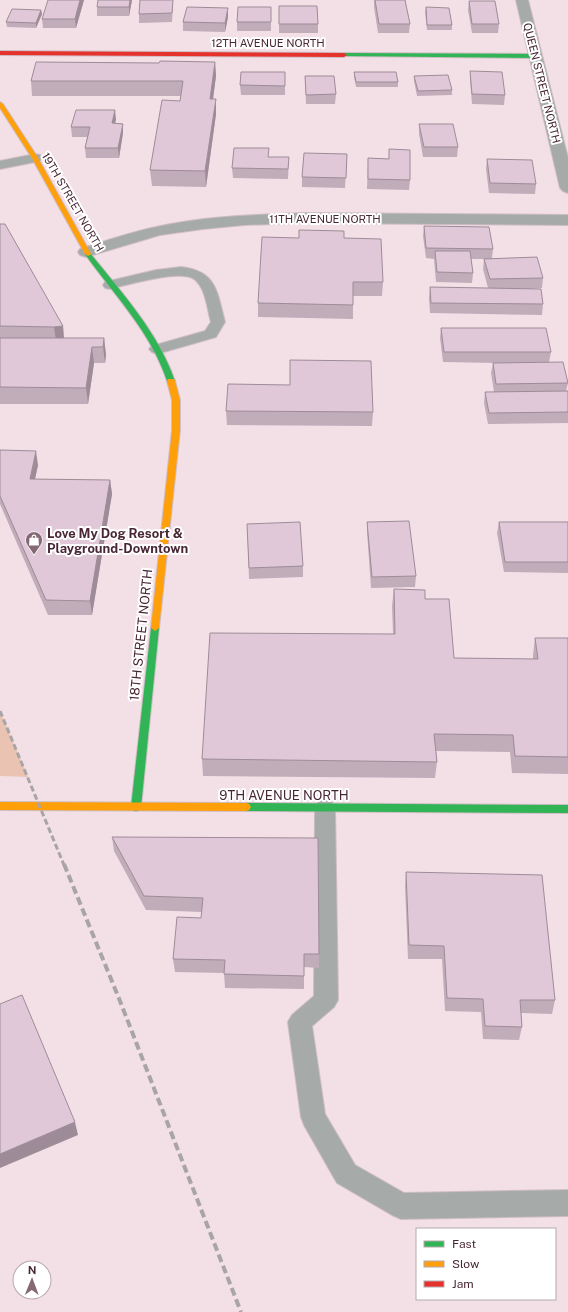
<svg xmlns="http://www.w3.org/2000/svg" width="568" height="1312" font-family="'Public Sans',sans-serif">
<rect width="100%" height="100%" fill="#f3e0e7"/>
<!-- green -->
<polygon fill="#ebc3b3" points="0,711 28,777 0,776"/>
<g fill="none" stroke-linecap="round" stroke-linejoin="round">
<!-- lane casing -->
<g stroke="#cfbdc4" stroke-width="2">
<g id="lane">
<polygon points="35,154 40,155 41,158 40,161 0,169 0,161"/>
<path d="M181 267C217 271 217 292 225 322L216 337 157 354 152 352 149 349 152 346 205 331 211 322C207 309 206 288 194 279 180 269 127 285 110 289L105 288 103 285 105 282 156 270Z"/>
<polygon points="325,800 332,802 335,808 338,1000 334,1007 312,1026 325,1114 355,1165 404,1193 568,1190 568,1216 401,1219 392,1215 337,1183 304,1125 301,1117 288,1022 292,1015 314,996 315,808 318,802"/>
</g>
</g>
<!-- street casing -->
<g stroke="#cfbdc4" stroke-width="2">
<g id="street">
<polygon points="516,0 528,0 568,158 568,193 563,191 560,188"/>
<path d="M302 213 568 215V225L302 223 244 225 203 229 160 235 86 257 80 255 78 252 80 249C106 241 131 232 156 227 204 216 254 215 302 213Z"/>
</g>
</g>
<!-- fast casing -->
<g stroke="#cfbdc4" stroke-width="2">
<g id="fast">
<polygon points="344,53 536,54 539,56 536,58 342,56 342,54"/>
<path d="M88 252 90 253C122 293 158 332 175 381L174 383H168L167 381C151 332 114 295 85 254Z"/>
<polygon points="155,625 159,628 141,807 139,810 136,811 133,810 131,807 151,628"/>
<polygon points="246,803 568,805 568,813 246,811 243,810 241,807 243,804"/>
</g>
</g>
<!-- slow casing -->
<g stroke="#cfbdc4" stroke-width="2">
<g id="slow">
<polygon points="0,102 3,104 38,158 91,254 90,255 88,256 85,254 32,158 0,108"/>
<polygon points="168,379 174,379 175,381 180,400 180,430 159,628 155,631 151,628 172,430 172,400 167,381"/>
<polygon points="0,802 246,803 249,804 251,807 249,810 246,811 0,810"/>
</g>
</g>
<!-- jam casing -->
<g stroke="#cfbdc4" stroke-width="2">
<polygon id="jam" points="0,51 344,53 347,55 344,57 0,55"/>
</g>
<!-- lane -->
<use href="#lane" fill="#a6abaa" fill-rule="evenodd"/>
<!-- street -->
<use href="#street" fill="#a6abaa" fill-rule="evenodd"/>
<!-- fast -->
<use href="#fast" fill="#30b455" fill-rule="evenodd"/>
<!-- slow -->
<use href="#slow" fill="#ff9f0a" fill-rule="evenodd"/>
<!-- jam -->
<use href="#jam" fill="#e5322d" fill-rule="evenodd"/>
<!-- rail-far1 -->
<polyline stroke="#a9a4a6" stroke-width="3" stroke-dasharray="6 3" stroke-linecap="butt" points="0,711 64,865"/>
<!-- rail -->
<polyline stroke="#a9a4a6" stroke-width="4" stroke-dasharray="8 4" stroke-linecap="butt" points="64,864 120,1001 241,1312"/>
</g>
<!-- wall -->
<g fill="#c1acba">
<polygon points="84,0 76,28 43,28 42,19"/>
<polygon points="132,0 129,16 97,16 97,7"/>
<polygon points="374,0 405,0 410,24 409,33 378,33 374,7"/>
<polygon points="469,1 499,24 498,33 472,33 468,10"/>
<polygon points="173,6 172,22 139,23 139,14"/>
<polygon points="279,6 318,24 318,33 279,33"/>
<polygon points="271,7 271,31 237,31 237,22"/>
<polygon points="426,7 452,25 452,30 427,30 425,12"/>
<polygon points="41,10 42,14 36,28 7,27 6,22"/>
<polygon points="228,17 225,32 183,31 183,22"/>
<polygon points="215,62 216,76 213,99 216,114 206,187 152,186 150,170 180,101 181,96 32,96 31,81 159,63"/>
<polygon points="470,71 505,95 504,105 472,104 470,80"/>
<polygon points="285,72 285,95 241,95 240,85"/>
<polygon points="354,72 398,82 398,87 356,87 354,77"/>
<polygon points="305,76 336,94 335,104 306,104"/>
<polygon points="414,76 452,90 452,95 417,96 414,81"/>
<polygon points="116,119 115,123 123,124 123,133 119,158 86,158 85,148 87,137 72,137 71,127"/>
<polygon points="419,124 458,147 457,157 423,157 419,134"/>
<polygon points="389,149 410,180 409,190 367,189 368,158 389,159"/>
<polygon points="347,154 345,188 302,187 302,177"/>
<polygon points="269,157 289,157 288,179 233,178 232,168"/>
<polygon points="487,159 536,184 535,194 489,193 486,169"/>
<polygon points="0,224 63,326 64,338 104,338 106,355 105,363 94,363 88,404 0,404"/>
<polygon points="424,226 493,249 492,258 543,278 542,288 527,289 543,304 542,315 430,313 429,298 430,287 488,288 483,269 484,259 471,259 473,273 472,283 436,282 434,259 426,258 423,236"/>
<polygon points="299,238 344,238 383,282 382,296 353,296 353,319 258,317 258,303"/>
<polygon points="441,328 551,352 549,362 568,383 566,391 568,391 568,423 488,424 484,403 485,392 494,392 491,373 493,363 496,363 443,362 440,338"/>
<polygon points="290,385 373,412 372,426 227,425 226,411"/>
<polygon points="0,450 38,465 35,479 110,480 112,494 92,615 48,615 0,504"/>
<polygon points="367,522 416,576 415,587 371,588 367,532"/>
<polygon points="499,522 568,522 568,573 504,572 497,533"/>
<polygon points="247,524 303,566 303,577 249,579"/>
<polygon points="394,589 425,599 454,658 533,659 533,655 535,638 568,638 568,774 512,773 510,752 436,751 437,762 435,778 203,776 202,759 393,634 392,606"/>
<polygon points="112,837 319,954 319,968 304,967 304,989 225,988 224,973 175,972 173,959 201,918 202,912 146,910 114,851"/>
<polygon points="406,872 555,1000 552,1014 521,1013 522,1027 519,1040 483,1039 481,1012 445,1011 442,959 408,959 405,886"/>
</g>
<!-- shaded-wall -->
<g fill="#9d8c97">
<polygon points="80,0 84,0 76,28 75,19"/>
<polygon points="130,0 132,0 129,16 129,7"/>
<polygon points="228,8 228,17 225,32 225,23"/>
<polygon points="41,10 42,14 36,28 36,23"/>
<polygon points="215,62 216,76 211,114 210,99"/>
<polygon points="216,99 216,114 206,187 205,171"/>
<polygon points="115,110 116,119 113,133 112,123"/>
<polygon points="123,124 123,133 119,158 118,148"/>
<polygon points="63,326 64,340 56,341 54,327"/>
<polygon points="104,338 106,355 105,363 103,347"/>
<polygon points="92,347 94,363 88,404 86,388"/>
<polygon points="36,451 38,465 32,493 30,479"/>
<polygon points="110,480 112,494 92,615 90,601"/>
<polygon points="75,1122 78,1135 0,1168 0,1154"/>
</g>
<!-- building -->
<g fill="#e0c8d8" stroke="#9d8c97">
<polygon points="48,0 80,0 75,19 42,19"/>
<polygon points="98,0 130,0 129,7 97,7"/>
<polygon points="140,0 173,0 172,13 139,14"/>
<polygon points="375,0 405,0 410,24 379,24"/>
<polygon points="469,1 495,1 499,24 472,24"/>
<polygon points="279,6 317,6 318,24 279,24"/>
<polygon points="187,7 228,8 225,23 183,22"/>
<polygon points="238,7 271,7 271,22 237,22"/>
<polygon points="426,7 449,8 452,25 427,25"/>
<polygon points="12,9 41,10 36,23 6,22"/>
<polygon points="160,61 215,62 210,99 216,99 205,171 150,170 162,100 180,101 183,81 31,81 36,62 159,63"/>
<polygon points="470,71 502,72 505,95 472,94"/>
<polygon points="241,72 285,72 285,86 240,85"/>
<polygon points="354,72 396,72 398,82 356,82"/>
<polygon points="448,75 452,90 418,91 414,76"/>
<polygon points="305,76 334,76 336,94 306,95"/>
<polygon points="76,110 115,110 112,123 123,124 118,148 85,148 90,127 71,127"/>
<polygon points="419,124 453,124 458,147 424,147"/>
<polygon points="234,148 269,148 268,157 289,157 288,169 232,168"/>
<polygon points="389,149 410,150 410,180 368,179 368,158 389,159"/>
<polygon points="304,153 347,154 346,178 302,177"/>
<polygon points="487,159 532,160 536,184 490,183"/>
<polygon points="0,224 5,224 63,326 54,327 0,326"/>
<polygon points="424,226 489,227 493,249 426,248"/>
<polygon points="299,230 344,231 344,238 381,239 383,282 353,282 353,305 258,303 262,237 299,238"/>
<polygon points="435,251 470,251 473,273 437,272"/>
<polygon points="537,257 543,278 490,279 484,259"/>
<polygon points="430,287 541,289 543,304 431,303"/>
<polygon points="441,328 546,328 551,352 444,352"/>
<polygon points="0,338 104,338 103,347 92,347 86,388 0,387"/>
<polygon points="290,360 371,361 373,412 226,411 228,384 290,385"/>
<polygon points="563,362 568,383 496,384 493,363"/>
<polygon points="568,391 568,412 489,413 485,392"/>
<polygon points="0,450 36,451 30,479 110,480 90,601 46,600 0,496"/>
<polygon points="409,521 416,576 372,577 367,522"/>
<polygon points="300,522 303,566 249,568 247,524"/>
<polygon points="499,522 568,522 568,562 505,562"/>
<polygon points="394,589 425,590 425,599 449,599 454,658 538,659 535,638 568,638 568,757 515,756 513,735 434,734 437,762 202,759 210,633 395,634"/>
<polygon points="112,837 318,838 319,954 304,954 304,976 224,974 225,960 173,959 177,917 201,918 203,898 144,896"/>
<polygon points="406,872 542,875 555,1000 520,1000 522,1027 485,1026 483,999 447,998 444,946 409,945"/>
<polygon points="22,995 75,1122 0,1154 0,1004"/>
</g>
<!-- icons -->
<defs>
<g id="shop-pin" transform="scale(0.9)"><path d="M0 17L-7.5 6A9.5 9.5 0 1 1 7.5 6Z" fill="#846873" stroke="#fff"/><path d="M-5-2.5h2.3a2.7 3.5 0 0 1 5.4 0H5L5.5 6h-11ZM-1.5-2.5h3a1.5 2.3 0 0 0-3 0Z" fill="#fff"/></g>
</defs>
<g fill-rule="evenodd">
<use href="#shop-pin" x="34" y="540"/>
</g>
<g text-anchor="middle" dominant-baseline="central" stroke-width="4" stroke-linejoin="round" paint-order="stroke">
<!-- far-street labels -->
<g font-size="11" fill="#482735" stroke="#fff">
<text x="268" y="43">12TH AVENUE NORTH</text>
<text transform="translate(542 83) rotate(76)">QUEEN STREET NORTH</text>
<text transform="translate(73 202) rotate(60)">19TH STREET NORTH</text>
<text x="325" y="219">11TH AVENUE NORTH</text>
</g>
<!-- poi labels -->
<g font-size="13" font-weight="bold" fill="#482735" stroke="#fff" text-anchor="start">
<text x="47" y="533">Love My Dog Resort &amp;<tspan x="47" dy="15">Playground-Downtown</tspan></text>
</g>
<!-- street labels -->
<g font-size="13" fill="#482735" stroke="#fff">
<text transform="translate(141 635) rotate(-84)">18TH STREET NORTH</text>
<text x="284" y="795">9TH AVENUE NORTH</text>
</g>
</g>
<!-- legend -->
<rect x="416" y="1228" width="140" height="72" fill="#ffffff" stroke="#b6a9ae"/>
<rect x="424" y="1241" width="20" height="6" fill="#30b455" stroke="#b6a9ae"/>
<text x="452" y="1248" font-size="12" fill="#482735">Fast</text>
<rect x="424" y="1261" width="20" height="6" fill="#ff9f0a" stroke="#b6a9ae"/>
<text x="452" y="1268" font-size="12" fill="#482735">Slow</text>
<rect x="424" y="1281" width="20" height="6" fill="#e5322d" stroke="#b6a9ae"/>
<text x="452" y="1288" font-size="12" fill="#482735">Jam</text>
<!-- north arrow -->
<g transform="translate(32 1280) rotate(1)"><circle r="19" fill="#ffffff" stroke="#b6a9ae"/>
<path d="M0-3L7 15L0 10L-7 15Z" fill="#846873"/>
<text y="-6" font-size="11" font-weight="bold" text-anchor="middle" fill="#482735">N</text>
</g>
</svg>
